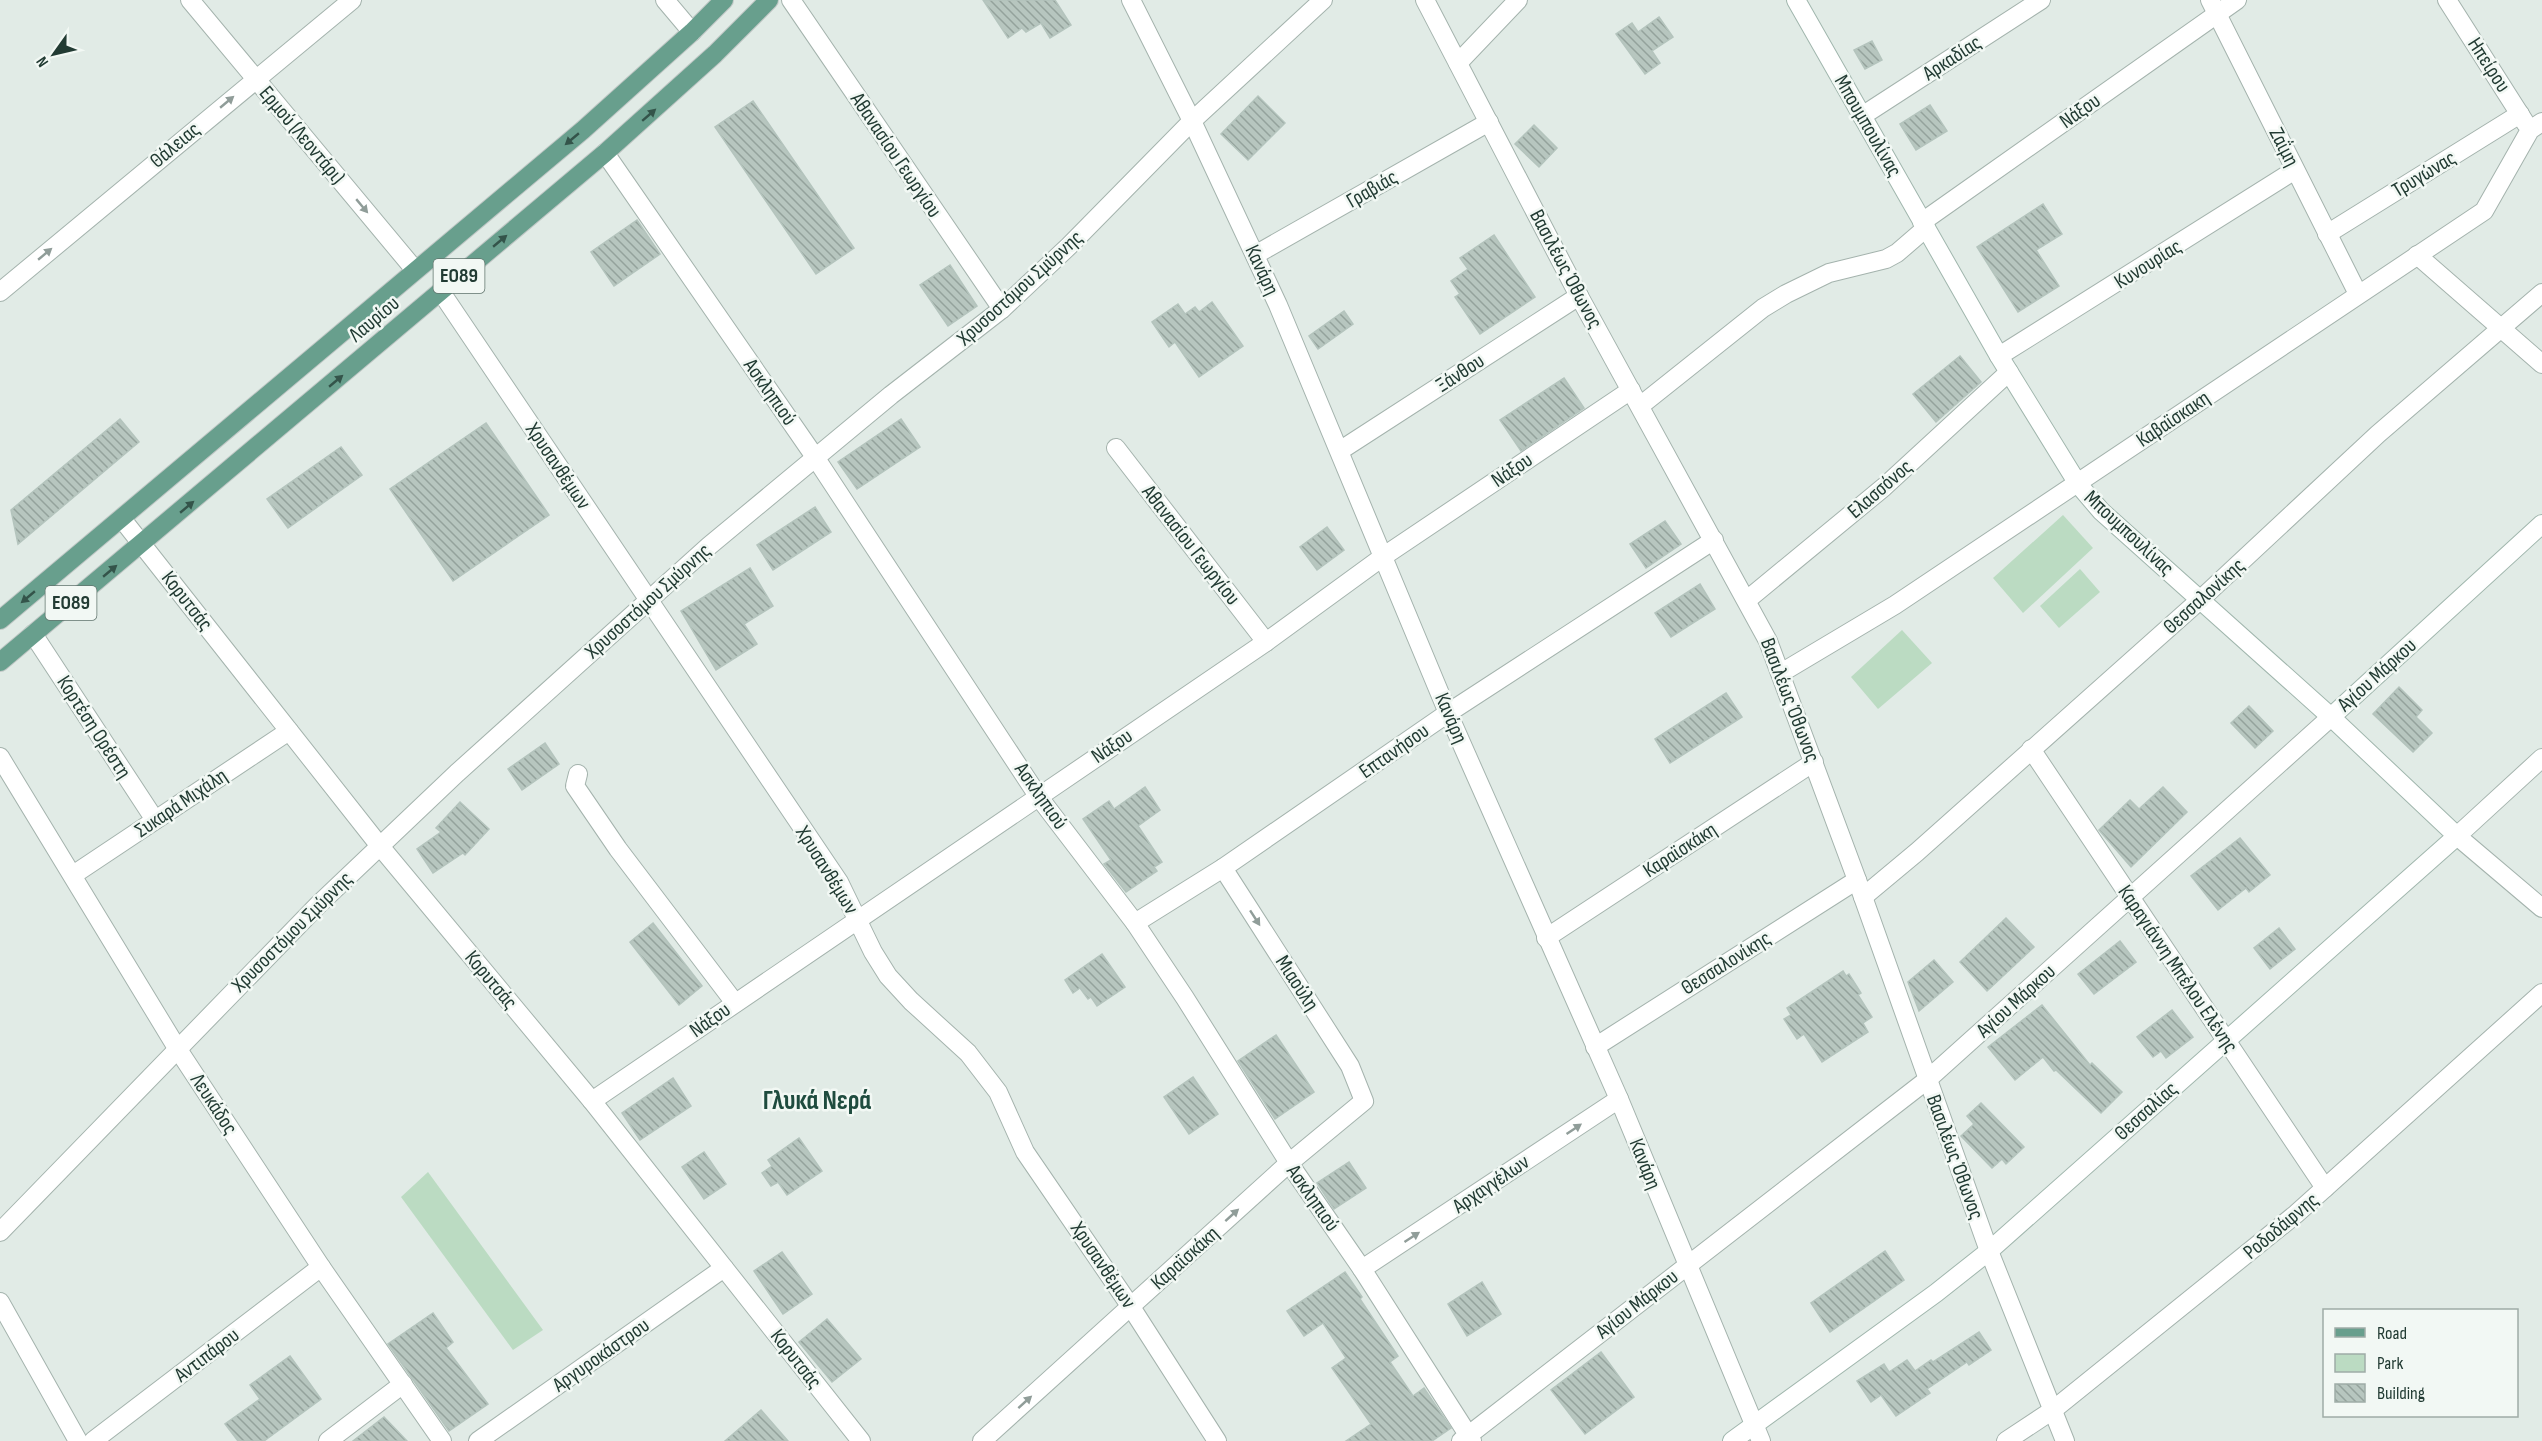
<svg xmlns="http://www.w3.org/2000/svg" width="2542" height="1441" font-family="'Sofia Sans Condensed',sans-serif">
<defs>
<pattern id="building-back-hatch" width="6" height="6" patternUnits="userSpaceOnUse" patternTransform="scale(1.5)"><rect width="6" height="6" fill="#b7c6bf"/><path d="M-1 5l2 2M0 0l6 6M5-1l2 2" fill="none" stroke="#94a29c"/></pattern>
</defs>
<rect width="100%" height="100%" fill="#e1ebe6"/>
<!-- park -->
<g fill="#bbdbc2">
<polygon points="2063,515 2093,548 2023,613 1993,578"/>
<polygon points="2080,569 2100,592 2059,628 2040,606"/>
<polygon points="1902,630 1932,663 1878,709 1851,677"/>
<polygon points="428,1172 543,1330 513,1350 401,1197"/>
</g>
<!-- building -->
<g fill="url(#building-back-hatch)" stroke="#b4c4bd" stroke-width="1.5">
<polygon points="983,0 1055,0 1071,25 1050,38 1041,23 1026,32 1022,28 1008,38"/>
<polygon points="1659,17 1673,37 1652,51 1660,63 1645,74 1616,34 1632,23 1638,32"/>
<polygon points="1872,41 1882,60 1865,69 1854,50"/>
<polygon points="1258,96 1285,123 1248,160 1221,134"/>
<polygon points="753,101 854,248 816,274 715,127"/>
<polygon points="1930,105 1947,131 1916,150 1900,124"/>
<polygon points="1534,125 1557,148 1539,167 1515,144"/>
<polygon points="2043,204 2062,234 2036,250 2059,286 2018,312 1977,247"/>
<polygon points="637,220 660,254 614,286 591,252"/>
<polygon points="1494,235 1535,297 1480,334 1455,297 1460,294 1451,281 1468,269 1460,258"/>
<polygon points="950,265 977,306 948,326 920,285"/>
<polygon points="1212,302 1243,346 1199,377 1175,342 1169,347 1152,322 1178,304 1185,314 1195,307 1199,312"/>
<polygon points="1344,311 1353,324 1318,349 1309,336"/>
<polygon points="1960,356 1981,382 1936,422 1913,394"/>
<polygon points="1564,378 1584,408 1521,451 1500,420"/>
<polygon points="120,419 139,442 18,544 11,510"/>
<polygon points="901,419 920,447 857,489 838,462"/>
<polygon points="486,423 549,515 453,581 390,489"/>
<polygon points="341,447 362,475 288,528 267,499"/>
<polygon points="815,507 831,532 773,570 757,545"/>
<polygon points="1665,521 1681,544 1646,568 1630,544"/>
<polygon points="1327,527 1344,550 1317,570 1300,547"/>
<polygon points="750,568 773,606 744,624 757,644 716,670 681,611"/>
<polygon points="1700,584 1715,609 1671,637 1655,613"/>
<polygon points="2399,687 2422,710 2416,717 2432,733 2413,752 2373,714"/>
<polygon points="1726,693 1742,717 1670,763 1655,739"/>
<polygon points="2249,706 2273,731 2255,748 2231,723"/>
<polygon points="545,743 559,764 522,790 508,769"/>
<polygon points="1145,787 1160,810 1138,826 1162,862 1154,867 1157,871 1126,892 1104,864 1111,860 1083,819 1109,801 1114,809"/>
<polygon points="2163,787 2187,812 2131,867 2099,830 2130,800 2139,809"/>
<polygon points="460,802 489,829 465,855 463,853 433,873 417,849 441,832 436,828"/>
<polygon points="2240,838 2270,875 2249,892 2246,888 2218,910 2191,876"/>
<polygon points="2006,918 2034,947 1987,991 1960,962"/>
<polygon points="653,923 702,986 679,1005 630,942"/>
<polygon points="2279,928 2295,949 2270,969 2254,948"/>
<polygon points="2120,941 2136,962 2094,994 2078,974"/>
<polygon points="1102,954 1125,987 1097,1006 1091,997 1088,999 1080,988 1073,993 1065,980"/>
<polygon points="1934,960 1953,982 1919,1011 1908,982"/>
<polygon points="1843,971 1846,976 1849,974 1861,993 1858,995 1872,1017 1863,1023 1868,1032 1822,1062 1804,1034 1797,1039 1784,1019 1791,1015 1787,1008"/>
<polygon points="2042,1005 2090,1065 2092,1063 2122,1092 2101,1113 2056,1070 2054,1071 2043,1057 2015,1080 1988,1047"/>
<polygon points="2172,1010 2193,1037 2166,1058 2161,1051 2153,1057 2137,1037"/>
<polygon points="1276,1035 1314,1092 1275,1119 1238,1061"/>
<polygon points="1193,1077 1218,1114 1189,1134 1164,1097"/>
<polygon points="673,1078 691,1106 640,1140 622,1113"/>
<polygon points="1981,1103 2024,1147 2006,1164 2002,1159 1992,1168 1961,1136 1974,1124 1967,1116"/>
<polygon points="799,1138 822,1171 787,1195 778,1182 771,1186 762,1173 772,1166 768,1160"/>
<polygon points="704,1152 726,1184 704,1199 682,1167"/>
<polygon points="1349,1162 1366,1188 1334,1209 1317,1183"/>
<polygon points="1885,1251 1904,1280 1830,1332 1811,1303"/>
<polygon points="782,1252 812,1294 783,1314 754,1271"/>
<polygon points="1345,1272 1362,1297 1360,1299 1398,1356 1390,1362 1413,1396 1424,1388 1451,1428 1432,1441 1346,1441 1371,1424 1332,1368 1346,1358 1323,1323 1304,1336 1287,1311"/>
<polygon points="1482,1282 1501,1314 1467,1336 1448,1304"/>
<polygon points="433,1313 453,1342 446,1348 488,1404 449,1431 388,1344"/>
<polygon points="827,1319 861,1359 832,1382 799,1342"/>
<polygon points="1979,1332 1991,1350 1969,1365 1967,1362 1927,1389 1930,1393 1896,1416 1881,1395 1871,1402 1857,1381 1884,1364 1889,1372 1907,1360 1915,1371 1931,1360 1933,1362"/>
<polygon points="1601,1352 1634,1397 1585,1434 1551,1390"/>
<polygon points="290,1356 321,1399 264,1441 238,1441 225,1424 260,1399 250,1385"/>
<polygon points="761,1410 788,1441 725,1441"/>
<polygon points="384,1417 407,1441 353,1441"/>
</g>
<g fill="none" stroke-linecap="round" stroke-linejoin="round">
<!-- street casing -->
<g stroke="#a4b3ad" stroke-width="20">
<g id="street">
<polyline points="190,0 415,270"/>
<polyline points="665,0 692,32"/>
<polyline points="791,0 1002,309"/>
<polyline points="1131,0 1192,121 1278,305 1448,713 1619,1099 1761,1441"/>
<polyline points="1425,0 1579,296 1768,641 1857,880 1989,1251 2065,1441"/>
<polyline points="2210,0 2358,294"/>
<polyline points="2447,0 2526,124"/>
<polyline points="1458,63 1518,0"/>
<polyline points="1862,116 2041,0"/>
<polyline points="605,153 815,457 1038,796 1135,923 1185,998 1289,1163 1362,1269 1472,1441"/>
<polyline points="1922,222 2237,0"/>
<polyline points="2327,234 2520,114"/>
<polyline points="1255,255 1489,122"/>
<polyline points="2417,255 2542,364"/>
<polyline points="0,292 352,0"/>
<polyline points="441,292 839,882 873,952 888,976 911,1001 968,1053 998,1092 1025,1152 1131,1307 1217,1441"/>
<polyline points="1999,356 2295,170"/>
<polyline points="1640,406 1763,308 1786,294 1829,273 1886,259 1897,253 1926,228"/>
<polyline points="1116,448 1266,642"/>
<polyline points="1341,450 1579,296"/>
<polyline points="122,519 379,845 592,1101 861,1441"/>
<polyline points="1747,600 1884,487 2009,372"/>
<polyline points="33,634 155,820"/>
<polyline points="1781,673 1895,605 2484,211 2530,130 2542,122"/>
<polyline points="2031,749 2325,1188"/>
<polyline points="0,757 177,1048 321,1267 442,1441"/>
<polyline points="2542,758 2457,836 2542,908"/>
<polyline points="578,774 575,786 618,849 735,1003"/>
<polyline points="73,875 289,731"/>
<polyline points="1863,897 1917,852 2201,599 2378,434 2542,293"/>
<polyline points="1135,923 1223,868 1448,713 1714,540"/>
<polyline points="1546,938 1814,762"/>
<polyline points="1595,1047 1857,880"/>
<polyline points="592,1101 1266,642 1384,556 1631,390"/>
<polyline points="0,1232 318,905 457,773 709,546 891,395 1002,309 1069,246 1192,121 1323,0"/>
<polyline points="1362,1269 1619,1099"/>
<polyline points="0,1302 78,1441"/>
<polyline points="93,1441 321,1267"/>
<polyline points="328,1441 403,1384"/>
<polyline points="478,1441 724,1268"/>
<polyline points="982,1441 1289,1163 1364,1101 1350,1066 1223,868"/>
<polyline points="1461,1441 1927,1080 2331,717"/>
<polyline points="2006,1441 2053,1410 2296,1214 2542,993"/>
</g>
</g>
<!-- secondary casing -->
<g stroke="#a0b6ad" stroke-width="20">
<g id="secondary">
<polyline points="2331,717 2542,524"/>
<polyline points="1732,1441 1936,1293 1989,1251 2457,836 2331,717 2101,511 2078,484 1999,356 1796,0"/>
</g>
</g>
<!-- primary casing -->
<g stroke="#c1c8c6" stroke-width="20">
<g id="primary">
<polyline points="0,620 583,130 692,32 724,0"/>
<polyline points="0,662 605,153 715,54 769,0"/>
</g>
</g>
<!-- street -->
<use href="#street" stroke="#fff" stroke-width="18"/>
<!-- secondary -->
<use href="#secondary" stroke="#fff" stroke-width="18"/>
<!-- primary -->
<use href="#primary" stroke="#689f8d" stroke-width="18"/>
</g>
<!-- one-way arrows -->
<defs><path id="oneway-solid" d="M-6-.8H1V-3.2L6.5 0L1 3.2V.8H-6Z" transform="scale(1.5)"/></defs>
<g fill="#909d99">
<use href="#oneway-solid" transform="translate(227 102) rotate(-40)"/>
<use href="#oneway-solid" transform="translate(362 206) rotate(50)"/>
<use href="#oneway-solid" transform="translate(45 254) rotate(-40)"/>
<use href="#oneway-solid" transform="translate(1255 918) rotate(57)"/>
<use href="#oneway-solid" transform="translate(1574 1129) rotate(-34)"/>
<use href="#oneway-solid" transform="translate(1232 1215) rotate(-42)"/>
<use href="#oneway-solid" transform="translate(1412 1237) rotate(-33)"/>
<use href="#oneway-solid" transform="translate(1025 1402) rotate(-42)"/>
</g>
<g fill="#34544a">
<use href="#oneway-solid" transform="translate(649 115) rotate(-41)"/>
<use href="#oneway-solid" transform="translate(572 139) rotate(140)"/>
<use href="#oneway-solid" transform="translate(500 241) rotate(-40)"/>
<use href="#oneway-solid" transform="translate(336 381) rotate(-40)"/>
<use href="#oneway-solid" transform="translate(187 507) rotate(-40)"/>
<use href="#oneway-solid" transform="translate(110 571) rotate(-40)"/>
<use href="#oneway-solid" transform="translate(28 597) rotate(140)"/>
</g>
<g text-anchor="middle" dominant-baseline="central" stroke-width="5" stroke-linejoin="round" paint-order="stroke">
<!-- shield labels -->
<g fill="#f2f8f4" stroke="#60746d" stroke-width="1.5">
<rect x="433.5" y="259" width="51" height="34" rx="4.5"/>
<rect x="45.5" y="586" width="51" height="34" rx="4.5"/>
</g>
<g font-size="20" font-weight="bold" fill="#223b33">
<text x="459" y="276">ΕΟ89</text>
<text x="71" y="603">ΕΟ89</text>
</g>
<!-- street labels -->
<g font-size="21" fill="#223b33" stroke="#f2f8f4">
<text transform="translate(1952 58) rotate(-33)">Αρκαδίας</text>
<text transform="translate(2489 65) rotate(57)">Ηπείρου</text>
<text transform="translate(2080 111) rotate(-35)">Νάξου</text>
<text transform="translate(1868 126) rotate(60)">Μπουμπουλίνας</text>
<text transform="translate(302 135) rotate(50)">Ερμού (Λεοντάρι)</text>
<text transform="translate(175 145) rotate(-40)">Θάλειας</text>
<text transform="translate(2284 147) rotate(63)">Ζαΐμη</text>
<text transform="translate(896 155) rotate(56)">Αθανασίου Γεωργίου</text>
<text transform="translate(2424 174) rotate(-31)">Τρυγώνας</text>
<text transform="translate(1372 189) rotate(-30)">Γραβιάς</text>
<text transform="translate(2148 264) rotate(-32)">Κυνουρίας</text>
<text transform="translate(1566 269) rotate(62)">Βασιλέως Όθωνος</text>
<text transform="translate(1262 270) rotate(65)">Κανάρη</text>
<text transform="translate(1020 288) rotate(-42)">Χρυσοστόμου Σμύρνης</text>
<text transform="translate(374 319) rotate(-40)">Λαυρίου</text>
<text transform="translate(1460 373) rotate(-33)">Ξάνθου</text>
<text transform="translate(770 392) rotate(55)">Ασκληπιού</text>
<text transform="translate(2173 419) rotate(-34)">Καβαϊσκακη</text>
<text transform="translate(558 466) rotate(56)">Χρυσανθέμων</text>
<text transform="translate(1512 470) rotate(-34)">Νάξου</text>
<text transform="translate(1880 489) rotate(-41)">Ελασσόνος</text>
<text transform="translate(2129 533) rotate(43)">Μπουμπουλίνας</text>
<text transform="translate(1191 545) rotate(52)">Αθανασίου Γεωργίου</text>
<text transform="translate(2204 596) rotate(-42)">Θεσσαλονίκης</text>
<text transform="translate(187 601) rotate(52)">Κορυτσάς</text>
<text transform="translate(648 601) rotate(-42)">Χρυσοστόμου Σμύρνης</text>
<text transform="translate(2377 675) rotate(-42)">Αγίου Μάρκου</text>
<text transform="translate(1790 700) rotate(69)">Βασιλέως Όθωνος</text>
<text transform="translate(1451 718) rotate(67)">Κανάρη</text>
<text transform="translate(94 727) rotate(57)">Κορτέση Ορέστη</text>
<text transform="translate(1112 746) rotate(-34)">Νάξου</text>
<text transform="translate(1394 751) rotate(-35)">Επτανήσου</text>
<text transform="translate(1041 796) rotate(55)">Ασκληπιού</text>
<text transform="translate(181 803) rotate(-34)">Συκαρά Μιχάλη</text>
<text transform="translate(1680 850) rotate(-33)">Καραϊσκάκη</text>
<text transform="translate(827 870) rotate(58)">Χρυσανθέμων</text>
<text transform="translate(292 932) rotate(-45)">Χρυσοστόμου Σμύρνης</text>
<text transform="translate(1726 963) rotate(-32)">Θεσσαλονίκης</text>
<text transform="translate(2178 969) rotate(56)">Καραγιάννη Μπέλου Ελένης</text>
<text transform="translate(491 980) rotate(50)">Κορυτσάς</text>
<text transform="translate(1297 983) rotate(57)">Μιαούλη</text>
<text transform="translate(2016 1001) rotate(-42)">Αγίου Μάρκου</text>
<text transform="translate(710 1020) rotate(-35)">Νάξου</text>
<text transform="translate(214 1104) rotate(57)">Λευκάδος</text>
<text transform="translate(2146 1111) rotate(-42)">Θεσσαλίας</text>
<text transform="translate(1955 1157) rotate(70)">Βασιλέως Όθωνος</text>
<text transform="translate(1645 1164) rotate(68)">Κανάρη</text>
<text transform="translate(1491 1184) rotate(-34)">Αρχαγγέλων</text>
<text transform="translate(1313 1198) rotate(55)">Ασκληπιού</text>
<text transform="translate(2281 1226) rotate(-40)">Ροδοδάφνης</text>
<text transform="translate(1185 1258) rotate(-42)">Καραϊσκάκη</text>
<text transform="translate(1103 1265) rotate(56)">Χρυσανθέμων</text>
<text transform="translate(1637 1304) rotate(-38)">Αγίου Μάρκου</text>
<text transform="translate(207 1355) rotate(-37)">Αντιπάρου</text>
<text transform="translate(601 1355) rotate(-35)">Αργυροκάστρου</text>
<text transform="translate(796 1359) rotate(52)">Κορυτσάς</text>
</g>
<!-- district labels -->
<g font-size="27" font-weight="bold" fill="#1f4c3f" stroke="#f2f8f4">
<text x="817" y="1101">Γλυκά Νερά</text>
</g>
</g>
<!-- legend -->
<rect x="2323" y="1309" width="195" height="108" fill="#f2f8f4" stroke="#9faca7" stroke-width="1.5"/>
<rect x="2335" y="1328" width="30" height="9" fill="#689f8d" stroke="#9faca7" stroke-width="1.5"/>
<text x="2377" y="1339" font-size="18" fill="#223b33">Road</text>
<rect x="2335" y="1354" width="30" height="18" fill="#bbdbc2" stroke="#9faca7" stroke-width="1.5"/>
<text x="2377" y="1369" font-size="18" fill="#223b33">Park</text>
<rect x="2335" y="1384" width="30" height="18" fill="url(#building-back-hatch)" stroke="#9faca7" stroke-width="1.5"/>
<text x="2377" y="1399" font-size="18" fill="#223b33">Building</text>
<!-- north arrow -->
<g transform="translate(54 54) rotate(236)" stroke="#f2f8f4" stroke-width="4.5" paint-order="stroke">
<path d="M0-4.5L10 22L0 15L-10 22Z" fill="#223b33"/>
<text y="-9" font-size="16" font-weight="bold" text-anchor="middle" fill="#223b33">N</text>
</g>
</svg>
